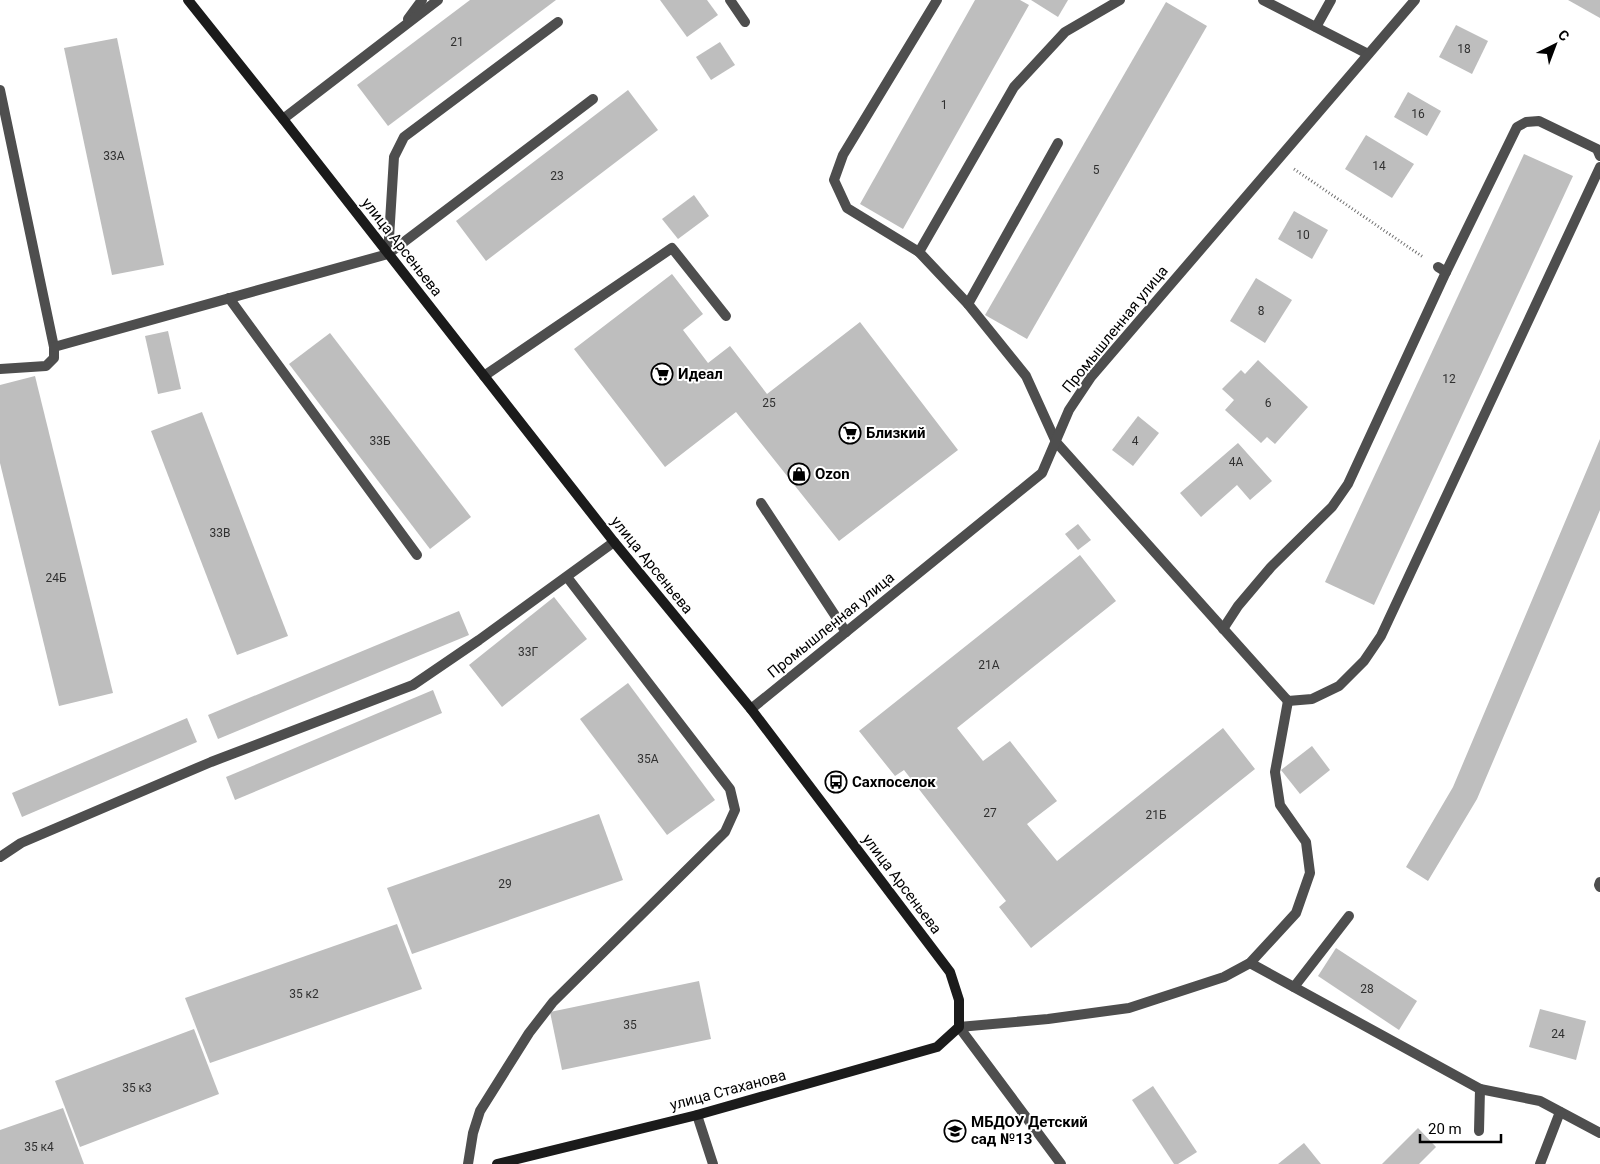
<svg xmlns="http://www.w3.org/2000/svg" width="1600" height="1164" font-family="Roboto,sans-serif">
<rect width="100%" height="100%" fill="#fff"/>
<!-- building -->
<g fill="#bebebe">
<polygon points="470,0 556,0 388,126 357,85"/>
<polygon points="660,0 707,0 718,15 687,37"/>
<polygon points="975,0 1020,0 1029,5 903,229 860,204"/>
<polygon points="1031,0 1068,0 1058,17"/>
<polygon points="1568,0 1600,0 1600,18"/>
<polygon points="1166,2 1207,26 1027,339 985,315"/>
<polygon points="1456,25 1488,41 1472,74 1439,57"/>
<polygon points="117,38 164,265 112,275 64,48"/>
<polygon points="720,42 735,65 711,80 696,57"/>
<polygon points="628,90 658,130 486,261 456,221"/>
<polygon points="1408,92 1441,111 1427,136 1394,117"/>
<polygon points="1366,135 1414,164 1392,198 1345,169"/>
<polygon points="1524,154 1573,176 1374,605 1325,582"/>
<polygon points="694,195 709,216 678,239 662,219"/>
<polygon points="1294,211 1328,230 1312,259 1278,239"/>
<polygon points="672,274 703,314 683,330 708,363 730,346 767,394 860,322 958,450 839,541 736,412 665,467 574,349"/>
<polygon points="1256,278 1292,300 1265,343 1230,321"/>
<polygon points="168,331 181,389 158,394 145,336"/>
<polygon points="330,333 471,517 430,549 289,364"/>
<polygon points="1258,360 1308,407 1275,444 1267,437 1261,443 1225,410 1234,400 1222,389 1241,370 1245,374"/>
<polygon points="35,376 113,693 59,706 0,463 0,385"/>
<polygon points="202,412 288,636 237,655 151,431"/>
<polygon points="1138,416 1159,433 1133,466 1112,450"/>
<polygon points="1600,439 1600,510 1477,799 1428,881 1406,867 1453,787"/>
<polygon points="1238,443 1272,481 1250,500 1237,485 1201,517 1180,493"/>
<polygon points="1078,524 1091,540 1078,550 1065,534"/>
<polygon points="1080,555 1116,601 957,728 983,761 1010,741 1057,801 1027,824 1057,861 1223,728 1255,769 1031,948 999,907 1006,901 904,770 895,776 859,731"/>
<polygon points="554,597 587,639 502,707 469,665"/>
<polygon points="459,611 469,635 218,739 208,715"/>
<polygon points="628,683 715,800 667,835 580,719"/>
<polygon points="433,690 442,713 235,800 226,777"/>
<polygon points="187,718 197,742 22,817 12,793"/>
<polygon points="1312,746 1330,770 1300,794 1281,770"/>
<polygon points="599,814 623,880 412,954 387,888"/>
<polygon points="397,924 422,989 210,1063 185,998"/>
<polygon points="1336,948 1417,1001 1399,1030 1318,976"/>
<polygon points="699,981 711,1039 562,1070 550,1012"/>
<polygon points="1540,1009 1586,1021 1576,1060 1529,1047"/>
<polygon points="194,1029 219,1094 80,1147 55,1081"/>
<polygon points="1153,1086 1197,1152 1178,1164 1174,1164 1132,1100"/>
<polygon points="63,1108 84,1164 0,1164 0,1130"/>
<polygon points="1418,1128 1436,1147 1419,1164 1382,1164"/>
<polygon points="1304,1143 1321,1164 1278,1164"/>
</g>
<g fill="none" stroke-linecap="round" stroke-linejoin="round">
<!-- path -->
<polyline stroke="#707070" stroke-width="3" stroke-dasharray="1 2.5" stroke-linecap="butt" points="1294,169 1423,257"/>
<!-- lane -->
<g stroke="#4e4e4e" stroke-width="10">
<polyline points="730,0 745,22"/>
<polyline points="1263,0 1368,54"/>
<polyline points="408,19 422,0"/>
<polyline points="1316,27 1331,0"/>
<polyline points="0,90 54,347 54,358 46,366 0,369"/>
<polyline points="283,119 438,0"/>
<polyline points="1058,143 968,304 919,252 1014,87 1065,32 1120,0"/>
<polyline points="919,252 847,208 834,180 843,155 937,0"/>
<polyline points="388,254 394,157 404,137 558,22"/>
<polyline points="1438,267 1446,272 1517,127 1526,122 1539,121 1597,149 1600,156"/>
<polyline points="229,298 417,555"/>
<polyline points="968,304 1026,376 1056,442 1288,701 1312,699 1339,686 1364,661 1381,636 1600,167"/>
<polyline points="54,347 388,254 593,99"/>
<polyline points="484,376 672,248 726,316"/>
<polyline points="761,503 846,632"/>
<polyline points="1223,629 1238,606 1271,567 1332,507 1348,484 1446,272"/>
<polyline points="0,857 21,843 211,762 413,685 479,640 614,542"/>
<polyline points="1600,882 1599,885 1600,887"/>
<polyline points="1250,963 1480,1089 1479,1131"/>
<polyline points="1294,987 1349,916"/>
<polyline points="959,1027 1048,1019 1129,1008 1224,977 1250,963 1296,913 1310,873 1306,842 1280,805 1275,772 1288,701"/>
<polyline points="1480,1089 1540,1101 1600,1133"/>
<polyline points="468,1164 473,1133 480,1111 529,1033 553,1002 725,832 735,810 730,789 567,577"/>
<polyline points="1540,1164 1560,1112"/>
</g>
<!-- street -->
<g stroke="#4e4e4e" stroke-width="10">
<polyline points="751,709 1042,473 1069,410 1091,377 1415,0"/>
<polyline points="959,1027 1061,1164"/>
<polyline points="697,1115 713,1164"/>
</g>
<!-- secondary -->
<polyline stroke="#1b1b1b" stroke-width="10" points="188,0 283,119 614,542 751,709 950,972 959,1000 959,1027 937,1047 697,1115 497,1164"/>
</g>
<!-- icons -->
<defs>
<g id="supermarket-ring" transform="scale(1.125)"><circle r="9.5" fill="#fff" stroke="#000" stroke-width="1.5"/><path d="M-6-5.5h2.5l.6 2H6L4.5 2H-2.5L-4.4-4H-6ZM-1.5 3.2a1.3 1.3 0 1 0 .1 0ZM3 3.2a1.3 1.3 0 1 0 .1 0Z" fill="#000"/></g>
<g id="shop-ring" transform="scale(1.125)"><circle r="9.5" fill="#fff" stroke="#000" stroke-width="1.5"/><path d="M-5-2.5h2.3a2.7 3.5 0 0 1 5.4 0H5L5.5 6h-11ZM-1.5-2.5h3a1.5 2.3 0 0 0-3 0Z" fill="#000"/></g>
<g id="bus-ring" transform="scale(1.125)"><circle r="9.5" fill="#fff" stroke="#000" stroke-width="1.5"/><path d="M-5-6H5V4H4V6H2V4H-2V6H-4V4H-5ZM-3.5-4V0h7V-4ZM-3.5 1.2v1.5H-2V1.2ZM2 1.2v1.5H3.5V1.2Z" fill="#000"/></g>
<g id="school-ring" transform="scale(1.125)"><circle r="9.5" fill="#fff" stroke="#000" stroke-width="1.5"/><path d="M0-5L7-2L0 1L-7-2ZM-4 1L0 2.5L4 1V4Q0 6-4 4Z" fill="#000"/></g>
</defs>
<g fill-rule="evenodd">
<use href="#supermarket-ring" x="662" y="374"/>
<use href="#supermarket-ring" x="850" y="433"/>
<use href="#shop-ring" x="799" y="474"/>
<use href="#bus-ring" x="836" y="782"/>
<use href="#school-ring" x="955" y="1131"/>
</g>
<g text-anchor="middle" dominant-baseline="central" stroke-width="4" stroke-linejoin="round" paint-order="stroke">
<!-- number labels -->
<g font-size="12" fill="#303030">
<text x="457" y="42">21</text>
<text x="1464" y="49">18</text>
<text x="944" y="105">1</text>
<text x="1418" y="114">16</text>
<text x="114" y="156">33А</text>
<text x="1379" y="166">14</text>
<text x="1096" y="170">5</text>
<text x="557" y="176">23</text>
<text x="1303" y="235">10</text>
<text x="1261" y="311">8</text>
<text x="1449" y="379">12</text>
<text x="769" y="403">25</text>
<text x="1268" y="403">6</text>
<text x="380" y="441">33Б</text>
<text x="1135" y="441">4</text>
<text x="1236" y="462">4А</text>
<text x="220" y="533">33В</text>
<text x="56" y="578">24Б</text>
<text x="528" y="652">33Г</text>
<text x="989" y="665">21А</text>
<text x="648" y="759">35А</text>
<text x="990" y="813">27</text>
<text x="1156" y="815">21Б</text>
<text x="505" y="884">29</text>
<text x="1367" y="989">28</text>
<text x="304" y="994">35 к2</text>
<text x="630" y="1025">35</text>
<text x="1558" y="1034">24</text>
<text x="137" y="1088">35 к3</text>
<text x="39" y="1147">35 к4</text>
</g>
<!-- street labels -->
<g font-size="15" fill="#000" stroke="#fff">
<text transform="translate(402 247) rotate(52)">улица Арсеньева</text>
<text transform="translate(1115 329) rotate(-51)">Промышленная улица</text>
<text transform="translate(652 565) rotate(51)">улица Арсеньева</text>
<text transform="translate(831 625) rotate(-39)">Промышленная улица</text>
<text transform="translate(902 884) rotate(53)">улица Арсеньева</text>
<text transform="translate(728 1090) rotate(-15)">улица Стаханова</text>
</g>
<!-- poi labels -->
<g font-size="15" font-weight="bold" fill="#000" stroke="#fff" text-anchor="start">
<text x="678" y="374">Идеал</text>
<text x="866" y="433">Близкий</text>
<text x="815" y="474">Ozon</text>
<text x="852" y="782">Сахпоселок</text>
<text x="971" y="1122">МБДОУ Детский<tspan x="971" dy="17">сад №13</tspan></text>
</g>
</g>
<!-- north arrow -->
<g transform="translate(1555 45) rotate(42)" stroke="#ffffff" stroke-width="4" paint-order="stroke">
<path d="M0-4L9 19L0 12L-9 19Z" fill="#000000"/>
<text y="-8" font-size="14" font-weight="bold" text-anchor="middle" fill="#000000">С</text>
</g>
<!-- scale -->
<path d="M1420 1134v8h81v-8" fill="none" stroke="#000000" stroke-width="2.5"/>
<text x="1428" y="1134" font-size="15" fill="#000000" stroke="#ffffff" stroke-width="4" paint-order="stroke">20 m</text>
</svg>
